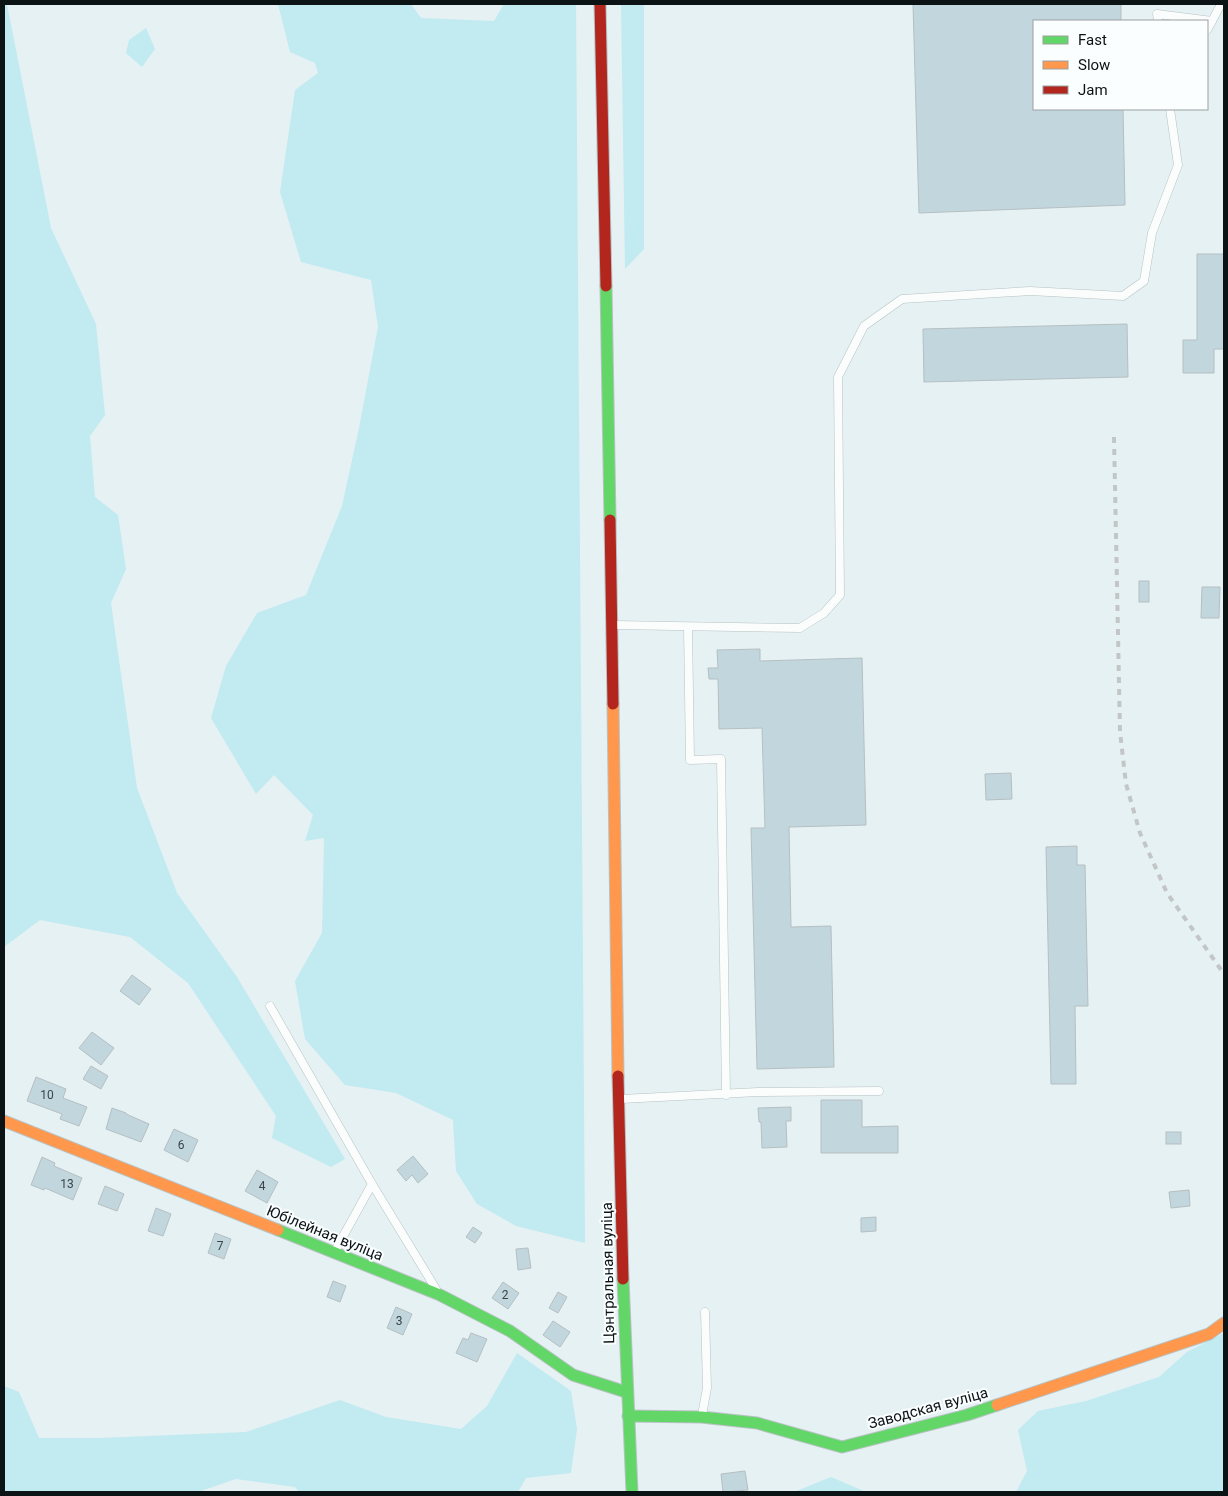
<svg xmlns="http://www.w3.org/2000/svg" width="1228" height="1496" font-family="Roboto,sans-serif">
<rect width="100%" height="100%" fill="#e5f1f3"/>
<!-- green -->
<g fill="#c1eaf1">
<polygon points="4,4 7,4 51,228 96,324 105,415 90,436 95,497 118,515 126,569 111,603 137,788 177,893 237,977 345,1159 331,1167 272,1138 276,1116 188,983 130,937 40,920 4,947"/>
<polygon points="278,4 411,4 421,18 494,21 504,4 576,4 585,1243 516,1226 477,1204 456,1171 453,1120 396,1093 345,1085 305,1039 295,981 322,933 324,838 305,841 313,815 274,775 256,794 211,718 226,666 257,613 306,595 342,506 359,428 378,327 371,280 301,262 280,192 295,90 318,73 315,63 290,52"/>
<polygon points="621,4 644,4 644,249 625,269"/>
<polygon points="146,28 155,49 142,67 126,53 129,40"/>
<polygon points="1224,1333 1224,1492 1016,1492 1027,1471 1018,1430 1038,1411 1086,1401 1159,1377 1187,1352"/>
<polygon points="517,1353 571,1391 577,1429 571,1473 526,1478 518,1492 299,1492 295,1487 236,1479 198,1492 4,1492 4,1386 19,1392 39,1438 99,1438 246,1432 340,1400 386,1417 461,1429 487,1406"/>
<polygon points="831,1477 866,1492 794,1492"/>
</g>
<!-- building -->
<g fill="#c2d6de" stroke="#b6bfc2">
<polygon points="913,4 1121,4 1121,21 1034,21 1034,109 1123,109 1125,205 919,213"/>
<polygon points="1197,254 1224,254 1224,349 1214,349 1214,373 1183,373 1183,340 1197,340"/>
<polygon points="1127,324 1128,377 924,382 923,329"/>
<rect x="1139" y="581" width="10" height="21"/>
<polygon points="1202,587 1220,587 1219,618 1201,618"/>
<polygon points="760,649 760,661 862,658 866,825 789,827 791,927 831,926 834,1067 757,1069 751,828 765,828 762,728 719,729 718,679 709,679 708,668 718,668 717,650"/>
<polygon points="1011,773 1012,799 986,800 985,774"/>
<polygon points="1077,846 1077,865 1085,865 1088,1006 1075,1006 1076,1084 1051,1084 1046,847"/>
<polygon points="132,975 151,989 139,1005 120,991"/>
<polygon points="92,1032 114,1048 101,1065 79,1048"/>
<polygon points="91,1066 108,1076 101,1089 83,1079"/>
<polygon points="36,1077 66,1089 63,1098 87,1107 79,1126 60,1119 62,1114 27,1101"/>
<polygon points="821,1100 862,1100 862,1127 898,1126 898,1153 821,1153"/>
<polygon points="791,1107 791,1121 786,1121 787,1147 762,1148 761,1122 759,1122 758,1108"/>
<polygon points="112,1108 126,1113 126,1114 149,1124 141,1142 106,1129"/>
<polygon points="174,1129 198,1140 188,1162 164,1150"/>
<rect x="1166" y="1132" width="15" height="12"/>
<polygon points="413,1156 428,1174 418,1183 412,1175 406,1181 397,1170"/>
<polygon points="42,1157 55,1163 54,1166 82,1178 73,1200 45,1188 44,1190 31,1185"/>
<polygon points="257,1170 278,1182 267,1203 245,1191"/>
<polygon points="105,1186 124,1194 117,1211 98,1204"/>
<polygon points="1189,1190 1190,1206 1171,1208 1169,1192"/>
<polygon points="156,1208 171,1214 163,1236 148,1231"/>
<polygon points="876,1217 876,1231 861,1232 861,1218"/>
<polygon points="473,1227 482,1233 475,1243 466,1237"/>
<polygon points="215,1233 231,1239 224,1259 208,1253"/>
<polygon points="528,1248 531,1268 518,1270 516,1249"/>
<polygon points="333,1281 346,1286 340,1302 327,1297"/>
<polygon points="503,1282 519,1293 508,1309 492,1298"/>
<polygon points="558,1292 567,1297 558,1313 549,1308"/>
<polygon points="396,1307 412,1314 403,1335 387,1328"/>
<polygon points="553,1321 570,1332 560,1347 543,1335"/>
<polygon points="471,1333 487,1339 477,1362 456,1353 463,1338 468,1340"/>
<polygon points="745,1471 748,1490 723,1492 721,1474"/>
</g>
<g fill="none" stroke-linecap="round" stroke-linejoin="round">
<!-- lane casing -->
<g stroke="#b8c2c3" stroke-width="9">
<g id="lane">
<polyline points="1158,21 1157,14 1212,21 1207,30"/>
<polyline points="1212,21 1221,4"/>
<polyline points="614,625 800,628 824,613 840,595 838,377 864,326 902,299 1030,291 1123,296 1144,281 1152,233 1178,165 1170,109"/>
<polyline points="688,627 690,760 721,759 726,1095"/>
<polyline points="270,1006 372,1184 436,1289"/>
<polyline points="621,1099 758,1092 879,1091"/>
<polyline points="335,1251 372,1184"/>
<polyline points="702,1415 707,1388 705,1312"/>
</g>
</g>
<!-- fast casing -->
<g stroke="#b8c2c3" stroke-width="13">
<g id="fast">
<polyline points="606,286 610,520"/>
<polyline points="278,1230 440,1295 510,1331 573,1375 626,1392"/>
<polyline points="623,1279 632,1492"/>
<polyline points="628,1416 701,1417 757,1423 842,1447 967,1415 997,1405"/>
</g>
</g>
<!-- slow casing -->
<g stroke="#b8c2c3" stroke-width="13">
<g id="slow">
<polyline points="613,704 618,1076"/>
<polyline points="4,1121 278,1230"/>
<polyline points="997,1405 1209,1334 1224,1323"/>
</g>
</g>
<!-- jam casing -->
<g stroke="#b8c2c3" stroke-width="13">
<g id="jam">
<polyline points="600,4 606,286"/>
<polyline points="610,520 613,704"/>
<polyline points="618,1076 623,1279"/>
</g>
</g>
<!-- lane -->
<use href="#lane" stroke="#fbfdfd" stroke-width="8"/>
<!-- fast -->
<use href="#fast" stroke="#63d668" stroke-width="11"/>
<!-- slow -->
<use href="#slow" stroke="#ff974d" stroke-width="11"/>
<!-- jam -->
<use href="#jam" stroke="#b3261e" stroke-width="11"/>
<!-- rail -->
<polyline stroke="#c3c6c7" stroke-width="4" stroke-dasharray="6 6" stroke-linecap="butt" points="1114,437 1120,732 1126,784 1140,833 1167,893 1224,974"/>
</g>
<g text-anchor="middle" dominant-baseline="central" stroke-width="4" stroke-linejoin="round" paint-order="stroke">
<!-- number labels -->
<g font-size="12" fill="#3a4447">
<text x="47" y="1095">10</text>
<text x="181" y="1145">6</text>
<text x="67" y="1184">13</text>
<text x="262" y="1186">4</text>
<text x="220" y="1246">7</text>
<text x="505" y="1295">2</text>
<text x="399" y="1321">3</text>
</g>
<!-- street labels -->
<g font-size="15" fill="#0c1315" stroke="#fafeff">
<text transform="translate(325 1233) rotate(22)">Юбілейная вуліца</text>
<text transform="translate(608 1273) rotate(-91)">Цэнтральная вуліца</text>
<text transform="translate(928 1408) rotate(-15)">Заводская вуліца</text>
</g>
</g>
<!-- border -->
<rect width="1228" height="1496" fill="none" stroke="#0c1315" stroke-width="10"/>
<!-- legend -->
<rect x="1033" y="20" width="175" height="90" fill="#fafeff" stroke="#9ba0a1"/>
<rect x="1043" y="36" width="25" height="8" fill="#63d668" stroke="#9ba0a1"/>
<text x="1078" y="45" font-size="15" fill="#0c1315">Fast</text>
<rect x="1043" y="61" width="25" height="8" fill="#ff974d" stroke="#9ba0a1"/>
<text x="1078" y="70" font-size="15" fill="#0c1315">Slow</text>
<rect x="1043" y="86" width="25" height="8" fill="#b3261e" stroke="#9ba0a1"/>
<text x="1078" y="95" font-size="15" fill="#0c1315">Jam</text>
</svg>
